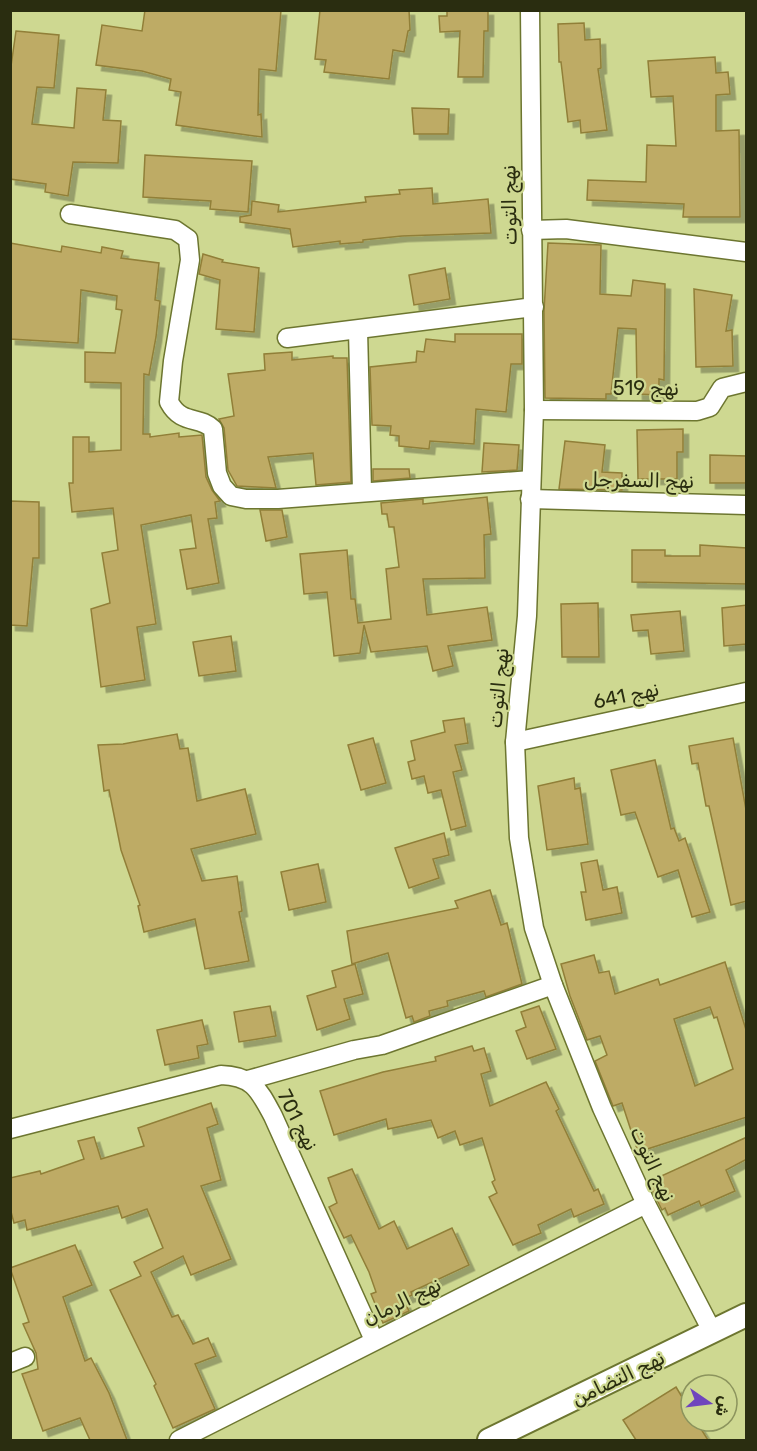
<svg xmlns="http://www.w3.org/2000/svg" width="757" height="1451" font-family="Rubik,'Noto Sans Arabic',sans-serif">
<defs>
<filter id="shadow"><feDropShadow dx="5.5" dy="5.5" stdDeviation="0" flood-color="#0004"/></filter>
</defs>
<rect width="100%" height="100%" fill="#ced891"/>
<!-- building -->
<g fill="#beab65" stroke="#917f38" stroke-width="1.5" fill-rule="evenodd" filter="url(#shadow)">
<polygon points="145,10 281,10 276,71 259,69 258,115 261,114 262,137 176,125 181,92 169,90 171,79 142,71 96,65 102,25 142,31"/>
<polygon points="320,10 409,10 410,30 408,31 404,52 393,50 389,79 324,72 326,60 315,59"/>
<polygon points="447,10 488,10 488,31 484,31 483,77 458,77 460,31 440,32 439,16 447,16"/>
<polygon points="584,23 585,40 600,39 601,68 598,69 607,130 581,133 580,120 568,122 561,62 559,62 558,24"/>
<polygon points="16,31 59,35 54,88 37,87 32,124 74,128 77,88 106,90 103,120 121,121 118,163 73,162 68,196 45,192 46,184 10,179 10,73"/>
<polygon points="715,57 716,73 728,72 730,94 716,95 716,131 739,130 740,217 683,217 684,204 587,200 588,180 646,182 647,145 676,146 673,96 651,97 648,61"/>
<polygon points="412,108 449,109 448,134 414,134"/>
<polygon points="145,155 252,161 248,212 210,209 211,201 143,197"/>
<polygon points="432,188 433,204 488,199 491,233 402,236 363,240 363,242 340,244 340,241 293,247 290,229 240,222 240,217 251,215 252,201 279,205 278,212 366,202 365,197 400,194 399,190"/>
<polygon points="10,243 61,252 62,246 101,253 102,247 123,251 121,258 159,263 155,300 160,301 156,337 149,375 144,374 143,434 150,434 150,437 179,433 179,437 202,435 206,477 212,490 220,501 215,502 217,518 208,519 219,583 187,589 180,550 196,548 191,515 141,525 156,624 137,627 145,680 101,687 91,609 110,603 102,553 118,550 113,508 72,512 69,483 73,483 73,437 89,437 89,452 121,450 121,383 85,382 85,352 115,353 122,310 116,309 117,296 81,290 78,343 10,339"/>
<polygon points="548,243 601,245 600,294 631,296 633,280 665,284 664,380 659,379 659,395 637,394 636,329 618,328 611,394 606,394 606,399 545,398 544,311"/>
<polygon points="203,254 223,260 222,262 259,268 254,332 216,329 220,280 199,274"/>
<polygon points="445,268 450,299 414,305 409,275"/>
<polygon points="694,289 732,295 726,331 732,330 733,366 696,367"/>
<polygon points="455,334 522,334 522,364 511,364 506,412 476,409 474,444 430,441 429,449 399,446 399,436 390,435 391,426 372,425 370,367 416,362 417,351 424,352 426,339 455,342"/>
<polygon points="292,352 292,360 333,356 333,358 347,358 351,482 316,485 313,453 268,457 276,488 237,486 228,470 224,428 219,419 234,416 228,374 265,370 264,354"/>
<polygon points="683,429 683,452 677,452 677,479 638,479 637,430"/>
<polygon points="565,441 605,445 602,472 622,473 622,490 559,489"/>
<polygon points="484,443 519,445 517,470 482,472"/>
<polygon points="710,455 747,456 746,483 710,483"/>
<polygon points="373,469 409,469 410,478 373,481"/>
<polygon points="487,497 491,534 484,535 485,578 423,579 427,615 487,607 492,640 448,646 453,666 433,671 427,646 371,652 364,625 360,653 334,656 327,592 304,594 300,554 347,550 351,599 355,599 358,623 391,619 386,569 399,567 394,527 389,527 387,514 382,514 381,503 423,499 423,504"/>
<polygon points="10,501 39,502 39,558 33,558 27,626 10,625"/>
<polygon points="260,510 282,510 287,537 266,541"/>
<polygon points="700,545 747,548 747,584 632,582 632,550 665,550 665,556 700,556"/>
<polygon points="598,603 599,657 562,657 561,604"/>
<polygon points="747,605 747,644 724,646 722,608"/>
<polygon points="680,611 684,651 651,654 648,630 633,631 631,615"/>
<polygon points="231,636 236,671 199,676 193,642"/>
<polygon points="464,718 468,743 455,745 462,770 453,772 466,826 451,830 441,790 428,793 424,776 412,779 408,762 415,760 411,741 445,732 443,721"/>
<polygon points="177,734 180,749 188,748 197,801 245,789 256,834 191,849 202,881 237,876 242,911 239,912 249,961 205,969 195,919 144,932 138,906 140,905 121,850 109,790 104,791 98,745 123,744"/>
<polygon points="373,738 386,783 361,790 348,745"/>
<polygon points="733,738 747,815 747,901 731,905 709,806 706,806 698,763 692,764 689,746"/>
<polygon points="655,760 671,829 674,828 679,841 685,838 710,912 692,917 678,870 658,877 635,812 621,815 611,770"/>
<polygon points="574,778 575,789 580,788 588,844 547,850 538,786"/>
<polygon points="444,833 449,855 433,859 439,878 409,888 395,848"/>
<polygon points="597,860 603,890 617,887 622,913 586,920 581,892 586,892 581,863"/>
<polygon points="318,864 326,902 289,910 281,872"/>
<polygon points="490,890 501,925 507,923 522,984 486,997 484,991 447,1001 448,1006 429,1011 430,1016 414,1022 412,1016 406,1018 388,953 352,964 347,931 458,908 455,901"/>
<path d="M594 955 599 973 609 971 615 994 658 979 660 985 725 962 747 1033V1117L638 1152 622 1103 613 1106 595 1061 607 1055 600 1036 587 1040 570 996 561 964ZM710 1007 714 1018 717 1017 733 1069 695 1086 674 1019Z"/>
<polygon points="355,964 363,994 344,999 350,1019 317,1030 307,996 336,987 332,971"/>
<polygon points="270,1006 276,1036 239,1042 234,1012"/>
<polygon points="539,1006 556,1049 527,1059 516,1031 526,1027 521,1012"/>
<polygon points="202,1020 208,1044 197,1046 199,1058 165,1065 157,1030"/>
<polygon points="472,1046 474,1051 484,1048 491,1071 481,1074 490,1106 546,1082 559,1109 556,1111 594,1191 598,1189 604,1204 574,1217 571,1209 538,1225 541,1233 513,1245 489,1197 497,1193 492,1182 495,1180 482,1138 460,1145 455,1131 438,1138 431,1120 388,1129 386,1119 334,1135 320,1091 383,1072 436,1061 435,1057"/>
<polygon points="211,1103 218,1124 207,1128 221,1180 201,1186 231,1259 191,1275 183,1256 151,1272 172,1317 178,1315 193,1344 208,1338 216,1356 195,1364 215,1409 173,1428 154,1386 156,1384 110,1290 141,1276 134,1262 163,1248 147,1209 122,1218 118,1206 27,1230 25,1220 14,1223 10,1208 10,1178 40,1171 41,1174 84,1159 78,1141 94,1137 101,1159 144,1146 138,1128"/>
<polygon points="747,1137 747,1159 726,1170 735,1191 701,1206 699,1201 668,1215 665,1208 662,1210 648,1182"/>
<polygon points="352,1169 379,1229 394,1221 407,1249 452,1228 469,1265 411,1292 412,1295 403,1299 409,1311 383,1323 371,1294 376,1292 369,1272 351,1235 344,1238 329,1207 337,1203 328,1178"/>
<polygon points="75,1245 92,1285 63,1297 85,1361 91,1358 109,1393 127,1440 90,1440 80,1418 43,1431 22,1374 38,1369 36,1353 23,1324 29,1322 10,1268"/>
<polygon points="676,1387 691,1412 691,1421 696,1421 708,1440 636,1440 623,1420"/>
</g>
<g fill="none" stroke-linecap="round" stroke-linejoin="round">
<!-- minor casing -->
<g stroke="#6d7630" stroke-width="21">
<g id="minor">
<polyline points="530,10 534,410 527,616 515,742 519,838 534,928 553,985 602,1108 646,1204 712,1331"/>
<path d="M70 214 175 230 188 239 190 260 173 361 169 402C182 426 199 415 213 429L217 473 222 486 231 496 246 499H278L531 480"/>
<polyline points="531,230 566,229 746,252"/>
<polyline points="358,330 362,491"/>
<polyline points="287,338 534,307"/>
<polyline points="534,410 697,411 710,407 722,388 746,382"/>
<polyline points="530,499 746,505"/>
<polyline points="515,742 746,692"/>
<polyline points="248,1080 354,1050 382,1045 553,985"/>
<path d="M10 1129 221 1075C253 1076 259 1090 273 1116L374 1340"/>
<polyline points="10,1363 25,1357"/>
<polyline points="179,1440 646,1204"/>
</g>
</g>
<!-- tertiary casing -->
<g stroke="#6d7630" stroke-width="26">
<polyline id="tertiary" points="489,1440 746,1315"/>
</g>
<!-- minor -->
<use href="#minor" stroke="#fff" stroke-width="18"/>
<!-- tertiary -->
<use href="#tertiary" stroke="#fff" stroke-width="22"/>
</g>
<g text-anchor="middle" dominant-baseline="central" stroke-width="4.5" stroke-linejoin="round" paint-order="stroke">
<!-- street labels -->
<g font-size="20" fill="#2a2d10" stroke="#ced891">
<text transform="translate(509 205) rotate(-91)">نهج التوت</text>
<text x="646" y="388">نهج 519</text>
<text transform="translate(639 480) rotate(1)">نهج السفرجل</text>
<text transform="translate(498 688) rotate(-85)">نهج التوت</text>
<text transform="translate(626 695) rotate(-12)">نهج 641</text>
<text transform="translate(298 1120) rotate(63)">نهج 701</text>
<text transform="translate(653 1164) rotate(65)">نهج التوت</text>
<text transform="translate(402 1301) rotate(-26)">نهج الرمان</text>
<text transform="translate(618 1378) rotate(-26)">نهج التضامن</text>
</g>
</g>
<!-- border -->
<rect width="757" height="1451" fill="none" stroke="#2a2d10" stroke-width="24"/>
<!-- north arrow -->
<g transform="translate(709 1403) rotate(104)"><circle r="28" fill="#ced891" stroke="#8c945d" stroke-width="1.5"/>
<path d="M0-4.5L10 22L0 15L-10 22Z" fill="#6f45bd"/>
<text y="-9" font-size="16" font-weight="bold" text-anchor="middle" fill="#2a2d10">ش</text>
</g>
</svg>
